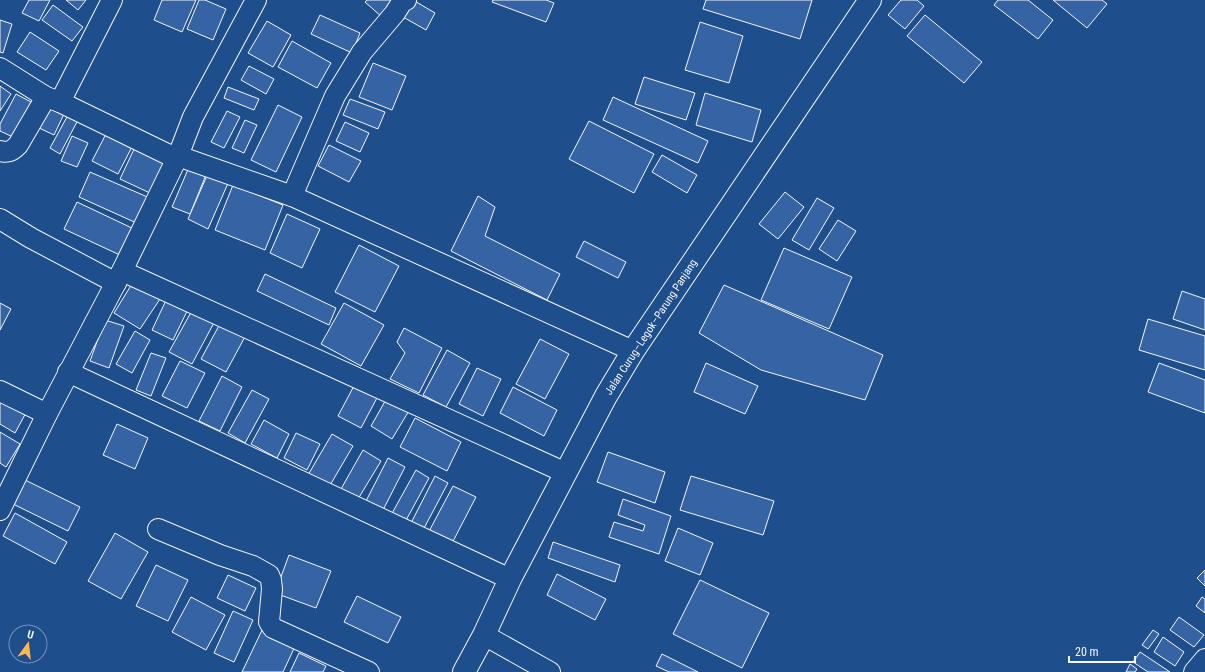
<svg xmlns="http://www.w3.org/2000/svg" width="1205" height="672" font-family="'Roboto Condensed',sans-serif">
<rect width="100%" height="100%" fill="#1f4e8c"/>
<!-- building -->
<g fill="#3563a3" stroke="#f2f6ff">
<polygon points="29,0 50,0 39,21 22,13"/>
<polygon points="66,0 86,0 78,10"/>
<polygon points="162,0 196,0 182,32 154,20"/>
<polygon points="199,0 205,0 226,9 213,40 187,29"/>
<polygon points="367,0 397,0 382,17 365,2"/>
<polygon points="413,0 435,13 426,30 403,17"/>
<polygon points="493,0 546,0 554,3 546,22 492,2"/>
<polygon points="706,0 812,0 800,39 703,9"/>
<polygon points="901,0 917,0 924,6 905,29 888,15"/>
<polygon points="998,0 1028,0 1053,20 1038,39 994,5"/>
<polygon points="1053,0 1102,0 1107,4 1087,28"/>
<polygon points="53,5 83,27 72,41 42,20"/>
<polygon points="320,15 360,33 352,53 311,34"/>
<polygon points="925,15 982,62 964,83 907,36"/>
<polygon points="0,20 12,24 3,53 0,52"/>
<polygon points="267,21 291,35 273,67 248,53"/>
<polygon points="700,22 743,36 729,83 685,70"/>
<polygon points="30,32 59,51 46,70 17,52"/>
<polygon points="292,41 331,63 317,88 278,67"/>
<polygon points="373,63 406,76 392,110 359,97"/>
<polygon points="249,66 274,79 266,94 241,80"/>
<polygon points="644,77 695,93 686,120 635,104"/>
<polygon points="0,86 11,94 0,111"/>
<polygon points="228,87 259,99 254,110 224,98"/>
<polygon points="705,93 761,110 752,142 696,125"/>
<polygon points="16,94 31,102 13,137 0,131 0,124"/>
<polygon points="613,97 708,141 698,163 603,120"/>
<polygon points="350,99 385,112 378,129 343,115"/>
<polygon points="278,105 302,117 276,172 251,160"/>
<polygon points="47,106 64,114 54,135 37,127"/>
<polygon points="227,111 240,117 224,148 211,142"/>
<polygon points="68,115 78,120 60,154 50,148"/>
<polygon points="245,120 257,125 244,153 232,148"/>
<polygon points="589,121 654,154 634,193 569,159"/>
<polygon points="345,122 369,133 360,152 336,141"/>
<polygon points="108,130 134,143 118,174 92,161"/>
<polygon points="72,136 88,143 77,167 61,161"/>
<polygon points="329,145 361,161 349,182 318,166"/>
<polygon points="135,147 165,161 150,193 120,179"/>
<polygon points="662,155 697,175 687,193 652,172"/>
<polygon points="189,167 206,175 190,214 172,207"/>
<polygon points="209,171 229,181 208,229 188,219"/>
<polygon points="90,172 152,199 141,225 79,197"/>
<polygon points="233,185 283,205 265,250 215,230"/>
<polygon points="785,192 804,207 778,239 759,224"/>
<polygon points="478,196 495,207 485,236 560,274 547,300 451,251"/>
<polygon points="817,198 834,208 809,250 792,240"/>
<polygon points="77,202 134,229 122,256 64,229"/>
<polygon points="287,214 320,229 302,268 270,253"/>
<polygon points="838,220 856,231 837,261 819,249"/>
<polygon points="584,241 626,262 618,278 576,257"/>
<polygon points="359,245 399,266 375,312 335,292"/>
<polygon points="784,248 852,277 829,329 761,300"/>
<polygon points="265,274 336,308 329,325 257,291"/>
<polygon points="135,279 162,296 140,329 114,313"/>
<polygon points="724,285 883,355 865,400 761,370 699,333"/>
<polygon points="1182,291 1205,299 1205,330 1173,319"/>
<polygon points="169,294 190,305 173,340 152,330"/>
<polygon points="0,303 11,309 0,330"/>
<polygon points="344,303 384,325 361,366 321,344"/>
<polygon points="195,305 217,317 192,364 169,352"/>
<polygon points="1148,319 1205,336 1205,370 1139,350"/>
<polygon points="105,320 124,326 109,368 90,361"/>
<polygon points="222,320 247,333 226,372 201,359"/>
<polygon points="404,328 442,348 419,393 390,379 405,353 397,342"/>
<polygon points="135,331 150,340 132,373 116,364"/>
<polygon points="540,339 569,354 545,399 516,384"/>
<polygon points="447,350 470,363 446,407 423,395"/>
<polygon points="151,353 166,358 151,396 136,390"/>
<polygon points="180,361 205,373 187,408 162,396"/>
<polygon points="706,363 758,386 745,414 694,392"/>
<polygon points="1159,363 1205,380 1205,413 1148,392"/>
<polygon points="477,368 501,379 483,416 459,404"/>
<polygon points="222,376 242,387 220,431 199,421"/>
<polygon points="356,382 379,394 361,428 338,416"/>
<polygon points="513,387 557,410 544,436 500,413"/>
<polygon points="252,390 269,399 245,443 228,433"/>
<polygon points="0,393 28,409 15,433 0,424"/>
<polygon points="388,396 410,409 392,439 371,426"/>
<polygon points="415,418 461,442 447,471 400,447"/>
<polygon points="264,420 289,434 277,458 251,444"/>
<polygon points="117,424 148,438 135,469 103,455"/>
<polygon points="0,432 20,444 6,467 0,463"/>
<polygon points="296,433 320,444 307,470 284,458"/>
<polygon points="332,434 353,446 329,487 308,475"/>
<polygon points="363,450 381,461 358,499 341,489"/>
<polygon points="608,452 665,472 655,503 597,482"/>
<polygon points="388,458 405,467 382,512 365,503"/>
<polygon points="416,470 429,478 404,524 390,517"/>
<polygon points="435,476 448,483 422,532 410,525"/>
<polygon points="691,476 774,501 763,535 680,510"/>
<polygon points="25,480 80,507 68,531 13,504"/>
<polygon points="453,486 476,497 449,549 426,537"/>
<polygon points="623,499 671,516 659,554 609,537 614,522 643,531 645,525 618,515"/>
<polygon points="15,513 67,542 55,564 3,536"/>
<polygon points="678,528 713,543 700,575 665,561"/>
<polygon points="115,533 148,552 121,599 88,581"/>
<polygon points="553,542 620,565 615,582 548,558"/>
<polygon points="289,555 331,571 316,608 275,593"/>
<polygon points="156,565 188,580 168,621 136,606"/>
<polygon points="1205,570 1205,586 1197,578"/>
<polygon points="557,574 606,599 595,620 547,595"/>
<polygon points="228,575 256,588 245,611 217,598"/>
<polygon points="700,580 769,613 742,668 673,634"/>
<polygon points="357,596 401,617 388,643 344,622"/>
<polygon points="191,597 225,615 206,650 172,632"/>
<polygon points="1202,597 1205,599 1205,613 1196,606"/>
<polygon points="233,611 253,620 234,662 214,653"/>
<polygon points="1179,617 1204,635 1194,647 1170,630"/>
<polygon points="264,626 297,642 283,672 242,672"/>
<polygon points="1153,630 1159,634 1148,649 1142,645"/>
<polygon points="1163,637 1184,652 1175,666 1154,652"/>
<polygon points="1140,652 1170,672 1148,672 1133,662"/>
<polygon points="299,653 326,666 323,672 290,672"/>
<polygon points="662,654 698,672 669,672 656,666"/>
<polygon points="1130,664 1137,669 1135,672 1126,672"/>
</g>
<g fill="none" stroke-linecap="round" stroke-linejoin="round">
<!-- street casing -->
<g stroke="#f2f6ff" stroke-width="22">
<g id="street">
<polyline points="256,0 193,117 178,156 292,196 633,351"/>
<polyline points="0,68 46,97 60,102 167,154 178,156 122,271 47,414 0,510"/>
<polyline points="60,102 112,0"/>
<path d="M0 151C9 153 12 151 18 145L46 97"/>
<polyline points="292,196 335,96 362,52 395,13 402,2 406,0"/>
<polyline points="0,219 31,238 116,283"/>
<polyline points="122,271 566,473"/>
<polyline points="68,372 510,579"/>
<polyline points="0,391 47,414"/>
<polyline points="158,529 220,555 253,566 269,575 271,580 272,589 269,622 273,628 369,672"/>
<polyline points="484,635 550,672"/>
<polyline points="1194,672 1205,659"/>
</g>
</g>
<!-- primary casing -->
<g stroke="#f2f6ff" stroke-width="24">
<polyline id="primary" points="464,672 484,635 510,579 606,396 633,351 870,0"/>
</g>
<!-- street -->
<use href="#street" stroke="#1f4e8c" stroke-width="20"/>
<!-- primary -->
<use href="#primary" stroke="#1f4e8c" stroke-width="22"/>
</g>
<g text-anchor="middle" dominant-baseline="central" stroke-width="3" stroke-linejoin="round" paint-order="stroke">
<!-- street labels -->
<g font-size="11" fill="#f2f6ff" stroke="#1f4e8c">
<text transform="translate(651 327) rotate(-57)">Jalan Curug–Legok–Parung Panjang</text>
</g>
</g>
<!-- north arrow -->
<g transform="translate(28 644) rotate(15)"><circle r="19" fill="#1f4e8c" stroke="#7391ba"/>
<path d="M0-3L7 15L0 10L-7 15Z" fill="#ffb74d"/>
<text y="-6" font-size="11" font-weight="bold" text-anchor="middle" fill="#f2f6ff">U</text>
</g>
<!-- scale -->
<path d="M1069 656v6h66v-6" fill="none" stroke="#f2f6ff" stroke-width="2"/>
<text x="1075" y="656" font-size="12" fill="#f2f6ff" stroke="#1f4e8c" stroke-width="3" paint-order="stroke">20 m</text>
</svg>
